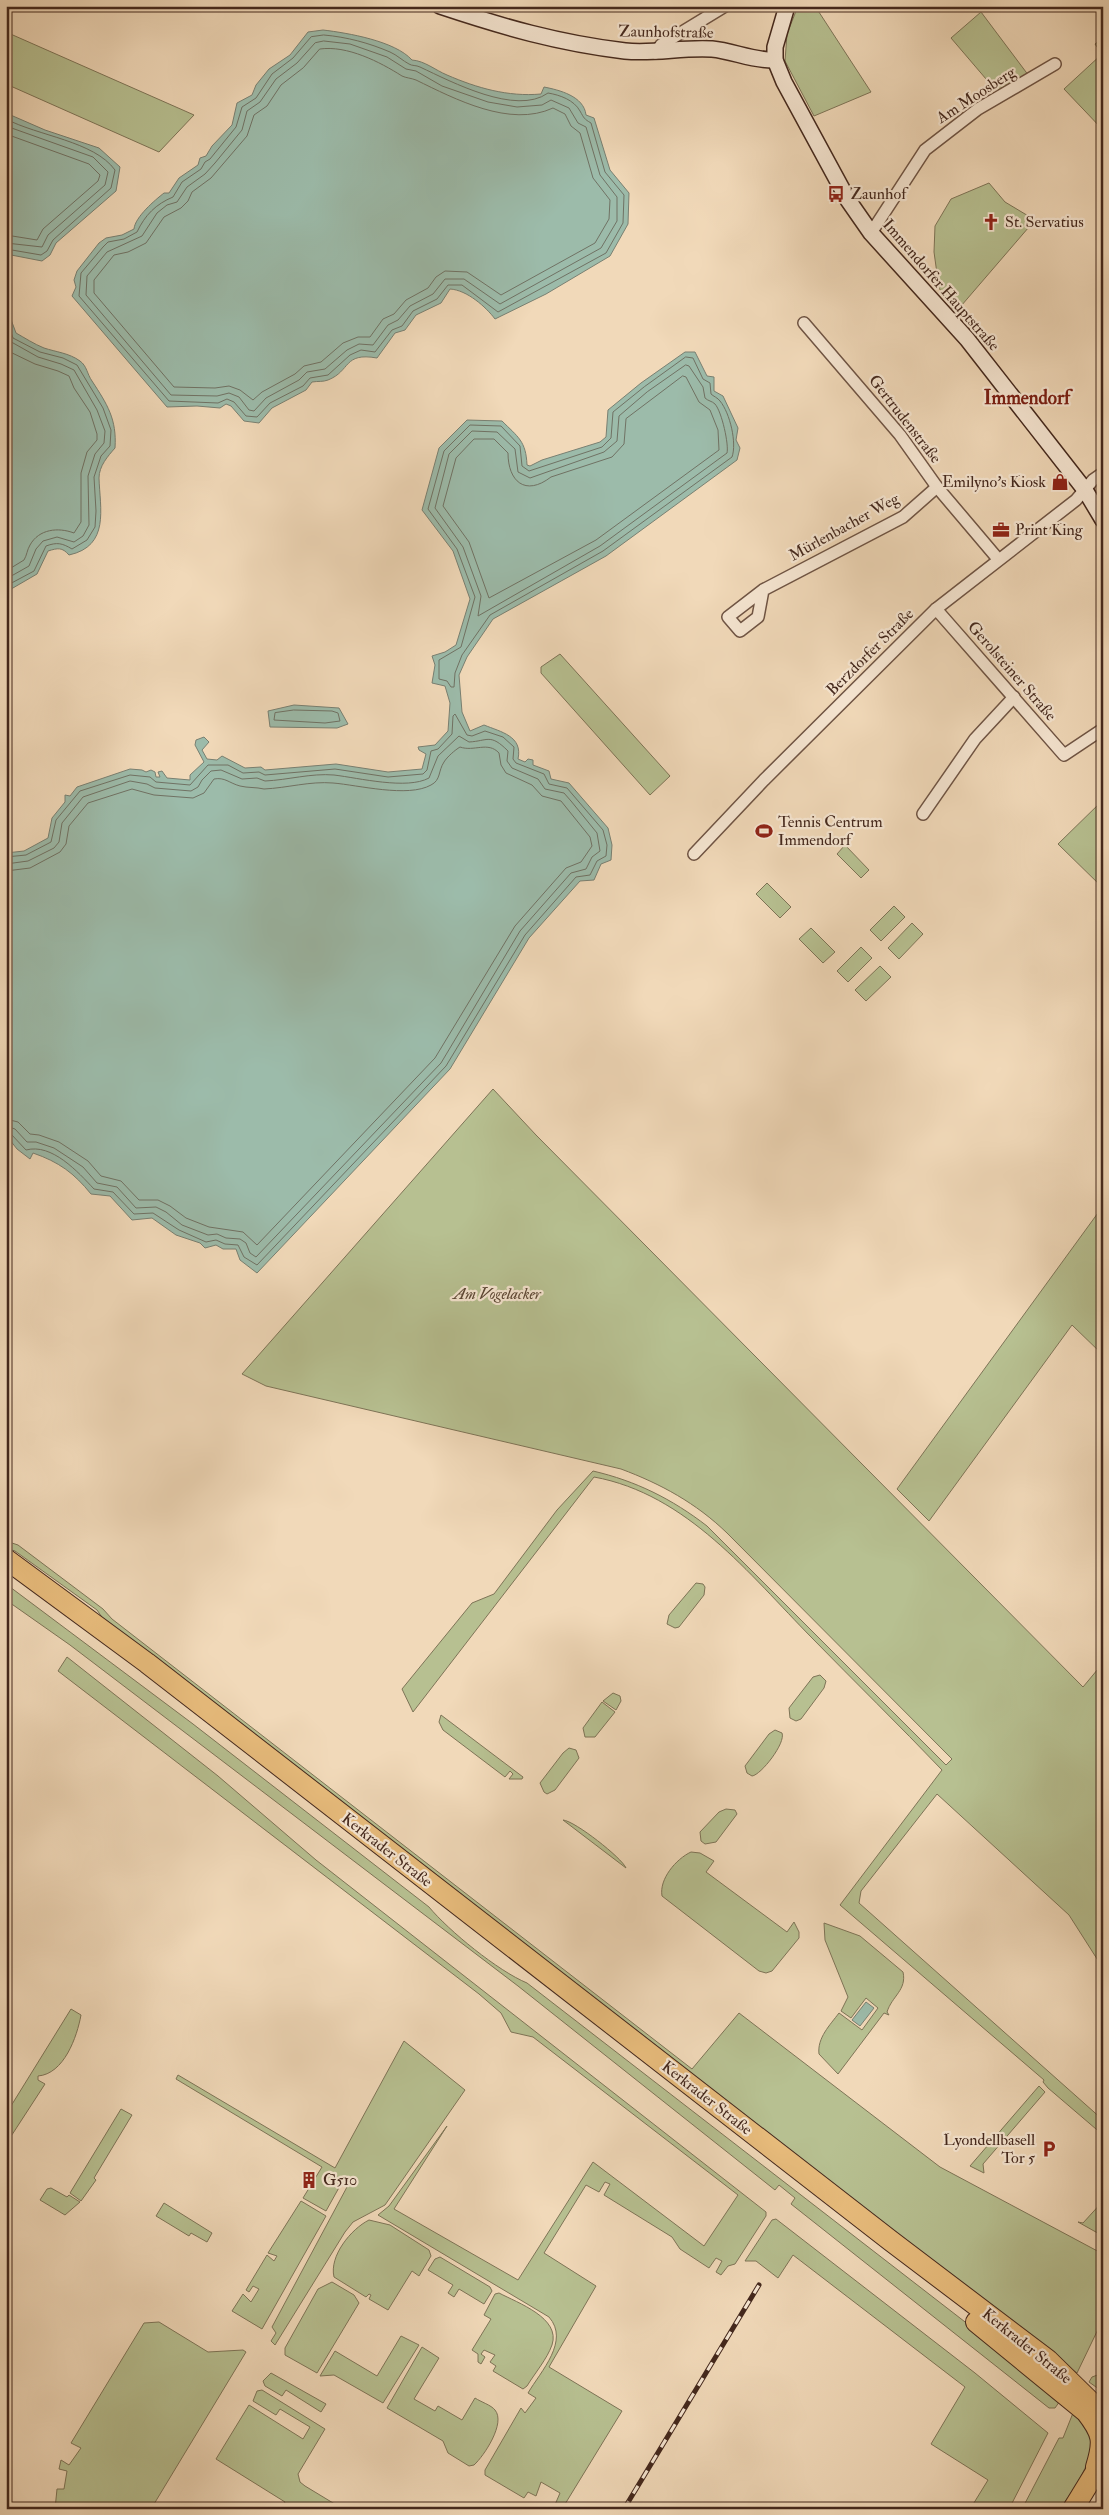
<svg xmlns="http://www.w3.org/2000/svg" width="1109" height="2515" font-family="'IM FELL Double Pica',serif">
<rect width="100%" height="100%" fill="#f1d9b9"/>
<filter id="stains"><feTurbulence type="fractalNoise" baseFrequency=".004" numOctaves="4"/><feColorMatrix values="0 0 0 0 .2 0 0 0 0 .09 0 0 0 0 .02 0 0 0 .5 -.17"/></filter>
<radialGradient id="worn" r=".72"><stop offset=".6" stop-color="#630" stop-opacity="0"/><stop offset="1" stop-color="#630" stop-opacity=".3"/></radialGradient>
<!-- green -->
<g fill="#b7c091" stroke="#7e7457">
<polygon points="798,6 815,6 871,92 814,116 785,61 787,34"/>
<polygon points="981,12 1029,76 998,93 951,38"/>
<polygon points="6,32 185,111 194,115 159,152 6,84"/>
<polygon points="1103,38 1103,130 1064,89 1102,54 1095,44"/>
<polygon points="989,183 1005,202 1035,220 955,313 939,288 934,252 935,226 951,199"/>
<polygon points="560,654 670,776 650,795 541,673 541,667"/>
<polygon points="1103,800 1103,888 1058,844"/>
<polygon points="845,845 869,870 861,878 837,854"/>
<polygon points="767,883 791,907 780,918 756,894"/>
<polygon points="894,906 905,917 881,941 870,930"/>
<polygon points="912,923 923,934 899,959 888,948"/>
<polygon points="811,928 835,952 823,963 799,939"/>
<polygon points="861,947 872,958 848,982 837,971"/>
<polygon points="880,966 891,977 866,1001 855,990"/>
<path d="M493 1089 536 1135 1083 1687 1103 1663V1975L1099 1962 1069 1915 937 1794 861 1891 859 1903 1103 2120V2135L1048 2088 1043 2082 1044 2080 840 1905 942 1770C899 1725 855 1682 812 1638 749 1574 687 1494 594 1477L413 1712 402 1689 472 1603 494 1594 557 1510 593 1471C636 1481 672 1499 707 1526L946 1765 952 1759 727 1533C696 1503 661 1484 621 1469L266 1386 242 1374Z"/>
<polygon points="1103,1206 1103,1355 1072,1325 929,1521 897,1489"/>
<polygon points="6,1541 18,1545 103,1609 112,1619 692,2069 739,2013 940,2167 1103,2254 1103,2319 1077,2373 106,1623 97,1610 15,1551 6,1548"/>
<polygon points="696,1583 703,1584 705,1587 704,1595 679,1627 675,1628 667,1624 669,1615"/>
<path d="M6 1584 193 1724 429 1907C449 1931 498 1971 527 1983L1053 2390 1062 2398 1055 2408H1049L791 2204 795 2198 779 2185 775 2190 518 1986 70 1645 6 1600Z"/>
<path d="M67 1657 218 1776 316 1860 766 2212V2216L735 2264 728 2266 721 2275 716 2272 722 2261 716 2258 709 2268 680 2249 672 2237 604 2195 610 2184 605 2182 599 2192 586 2185 544 2253 596 2286 549 2367 622 2411 562 2509 554 2507 560 2493 541 2482 536 2496 528 2492 524 2498 485 2475V2470L521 2408 525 2413 536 2398 528 2393C541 2371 570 2341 549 2317L378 2215 389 2206 447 2126 394 2209 518 2280 593 2162 704 2246 738 2195 533 2037 511 2032 501 2013 479 1994 58 1671Z"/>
<polygon points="820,1675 826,1681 824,1688 801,1719 796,1721 790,1718 789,1708 813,1677"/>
<polygon points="613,1693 620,1696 621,1701 616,1710 603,1701"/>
<polygon points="602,1702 615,1712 595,1737 585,1737 583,1728"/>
<polygon points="441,1715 523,1777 522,1779 509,1779 513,1774 510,1771 505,1777 443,1730 439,1722"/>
<path d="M775 1730 782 1733C786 1743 761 1775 752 1776L747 1773 745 1766 769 1734Z"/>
<polygon points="569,1748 576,1750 579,1758 555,1790 547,1794 544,1792 540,1783 563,1753"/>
<polygon points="726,1809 735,1810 737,1814 716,1842 705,1844 701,1841 700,1832 719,1812"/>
<path d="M563 1820C575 1821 622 1858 626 1868Z"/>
<path d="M691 1852 700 1853 714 1861 706 1872 787 1932 794 1922 799 1932V1938L772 1971 766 1973 759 1971 662 1896C659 1879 676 1859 691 1852Z"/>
<path d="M824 1923 860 1936 903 1972C907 1990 892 1996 887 2012L889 2015 884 2013 838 2074 819 2054C817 2038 830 2025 839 2013L862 2030 878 2008 866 1998 851 2018 841 2011 848 1997 825 1940Z"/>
<path d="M71 2009 81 2015C77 2037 64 2074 38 2076V2080L45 2084 6 2144V2114Z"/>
<polygon points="404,2041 465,2090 385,2205 353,2222 345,2232 275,2345 271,2341 276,2333 272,2327 347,2187 341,2184 326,2211 303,2198 322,2167 176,2079 178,2075 335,2168"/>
<polygon points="1039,2086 1045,2092 983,2164 984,2173 970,2166"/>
<polygon points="121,2109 132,2115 94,2178 96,2180 81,2201 70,2193"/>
<polygon points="51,2188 67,2197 69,2195 80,2202 65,2215 40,2200 47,2189"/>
<polygon points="301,2201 326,2216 262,2329 232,2311 243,2294 251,2302 259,2289 253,2286 249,2292 246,2290 267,2255 274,2261 277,2256 268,2253"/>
<polygon points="1103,2201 1103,2236 1078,2222 1083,2223"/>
<polygon points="164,2203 212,2233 207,2242 191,2233 189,2236 156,2216"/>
<polygon points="776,2219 975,2373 1048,2433 1009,2509 978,2509 972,2506 988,2480 931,2444 965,2387 793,2255 778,2278 756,2261 745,2261 772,2220"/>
<path d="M369 2220 390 2225 429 2250 431 2256 419 2276 412 2271 388 2310 369 2299 371 2295 369 2294 366 2297 334 2277C329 2256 351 2229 369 2220Z"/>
<polygon points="440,2257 490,2287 492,2291 484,2304 459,2289 454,2297 448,2293 453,2285 428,2270 435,2259"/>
<polygon points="332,2282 354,2295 359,2303 317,2373 285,2355 285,2348 318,2289"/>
<path d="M499 2293C518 2303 561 2318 552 2345 547 2359 535 2373 527 2386L523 2389 493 2371 496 2366 490 2362 495 2355 484 2350 481 2354 485 2357 481 2364 478 2362V2354L472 2350 491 2319 484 2315 495 2294Z"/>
<polygon points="159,2322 208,2352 243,2350 246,2352 151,2509 55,2509 57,2489 64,2489 67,2471 59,2469 61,2460 69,2465 81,2448 71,2443 144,2323"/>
<polygon points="401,2336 419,2345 383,2403 334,2375 320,2376 335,2351 377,2376"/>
<path d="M422 2347 439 2358 414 2399 435 2411 438 2406 462 2420 475 2398C481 2402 491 2405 495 2410 506 2423 484 2456 474 2465L469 2466 448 2453 443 2441 387 2408Z"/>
<polygon points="271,2373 326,2404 321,2412 286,2390 282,2396 265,2386 263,2381"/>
<polygon points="1103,2373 1103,2392 1089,2382 1092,2377"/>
<polygon points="262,2390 325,2429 298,2474 300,2482 305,2486 343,2509 281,2509 285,2502 216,2459 249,2405 303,2439 310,2427 280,2409 276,2415 253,2401 257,2391"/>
<path d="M1073 2413C1079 2419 1088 2426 1090 2434 1098 2457 1072 2491 1060 2509H1022L1059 2438H1063Z"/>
</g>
<!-- water -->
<g fill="#9cbbaa" stroke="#798072">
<path d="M323 30C348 33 395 41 412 60 425 61 435 70 447 75 477 88 508 97 541 94L544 87C559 90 584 96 586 115L594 118 610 170 629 193 628 224 610 256 546 294 495 319C486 307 467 290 450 289L441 303 416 315 405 330 395 333 377 358C343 352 351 371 328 380 323 382 318 381 312 382L306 390 272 408 259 423 244 421 231 406 226 404 220 408 197 406 167 407 72 296 76 287 74 280 77 271 99 243 106 238 122 235 134 229C135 217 155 200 164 193H169L179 178 198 165 200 158 206 156 212 146 232 125 237 103 252 95 256 85 269 69 290 55 308 32Z"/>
<polygon points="6,113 45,130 99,148 120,167 116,191 56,243 50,255 42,261 6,254"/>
<path d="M6 306 16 333C25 338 34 344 44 348 56 352 69 353 80 361 87 366 87 374 92 381 107 404 117 419 115 448 108 456 99 466 99 478 100 509 110 546 69 555 62 547 58 548 48 551L37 574 6 592Z"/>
<path d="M685 352H695L707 376 714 377V391L723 396 738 428 736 440 740 448 737 460 606 556 493 619 467 657 459 675 462 712 470 731 484 725C501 732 523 736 518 759L525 762 528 759 533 760V765L549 771 551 779 569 783 608 828 612 845 611 860 601 864 594 880 580 881 529 938 450 1069 257 1273 240 1260 236 1249H223L216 1245 205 1248 200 1243 176 1235 152 1218 132 1220 110 1196 91 1194C74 1173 59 1162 33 1153L30 1159 17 1149 6 1135V853L24 851 48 838 52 818 65 802V795L70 796 77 787 130 769 142 770 146 772 151 770 155 772 156 777H160L158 772 162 771 167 778 190 780V775L204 762 195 745 196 740 204 737 209 742 202 750 207 759 217 760 222 756 245 768 261 767 265 770 336 764 388 772 422 769 426 754 419 750 418 747 435 745 448 731 450 703 445 686 432 683 435 665 432 656 445 652 456 645 470 599 453 551 422 510 439 448 467 420 502 421C518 437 526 441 527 465L530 466 542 460 600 442 606 437 608 410 641 383Z"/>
<polygon points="294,705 339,708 348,724 337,728 270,727 268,711"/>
<polygon points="866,2002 874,2008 860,2026 852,2020"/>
</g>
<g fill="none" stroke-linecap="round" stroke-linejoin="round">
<!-- shore -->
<g stroke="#707264" stroke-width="1">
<path d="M324 35C347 37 369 43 390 52 397 55 403 61 409 64 412 66 416 65 420 67 452 82 516 116 548 93 560 95 574 100 580 111 584 118 584 119 591 123L605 172 624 195 623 223 606 253 498 312 462 285H448L437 299 413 311 402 326 392 330 375 352 361 350 350 355 328 375 310 378 303 386 270 403 257 417 246 416 234 402 227 399 218 403 169 401 79 296 81 273 103 247 108 242 124 239 137 232C145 215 156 204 173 197L182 182 201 169 205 162 210 159 236 127 242 107 256 98 272 74 293 58 311 37Z"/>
<polygon points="324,41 350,44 387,57 406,69 416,71 442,86 488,102 517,107 542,105 551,100 569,108 578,123 586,127 600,175 617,197 617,221 601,248 500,304 464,279 445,279 433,294 410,306 398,320 388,325 373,345 359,344 347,350 325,369 307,372 299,380 266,398 254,411 249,410 239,397 229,393 217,396 171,395 86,295 87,276 107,252 142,236 157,213 167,205 177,202 187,187 205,174 215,163 242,130 247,111 260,102 276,79 297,63 315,43"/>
<path d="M320 49C347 45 380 62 402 76 406 78 411 78 416 80 455 99 510 128 553 108L565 114 571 126 580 133 593 178 610 200 609 219 595 243 501 295 467 272 445 271 436 277 428 288 406 300 394 314 383 319 370 337H358L343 343 321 362 304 366 295 374 262 392 253 400 240 390 229 386 215 388 174 387 94 293V280L114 255 128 252 146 243 164 217 181 208 188 201 192 192 211 178 247 136 254 115 267 106 281 85 303 68Z"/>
<path d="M6 119C38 136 94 141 115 170L111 188 53 240 47 251 41 255 6 249"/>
<polyline points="6,126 93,157 108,172 105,185 48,235 42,247 6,243"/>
<polyline points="6,134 89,164 100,175 98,181 43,229 37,240 6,235"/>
<path d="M6 318 13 338 40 352 63 358 77 365 103 408 111 430 110 446 101 456 94 477 96 511 95 527 87 540 72 549C62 543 57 542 46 546L34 571 6 586"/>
<polyline points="6,339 38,357 61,364 74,370 97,410 105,431 104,443 95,454 88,476 89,525 83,536 74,542 57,537 43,541 36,549 29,566 6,579"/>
<path d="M6 350 35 364 58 371 69 376 74 388 90 412 97 434V440L87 452 81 473V522L74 533C58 527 39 529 30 545 27 550 27 555 24 560L6 571"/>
<path d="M686 357 693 358 703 379 710 383 711 394C713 396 718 398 720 401 730 413 737 443 732 457L603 551 490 615 462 655 455 673 454 687H451L447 681 439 679V660L461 647 475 597 457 549 428 509 444 451 470 425 501 426 520 446 522 466 529 471 602 447 611 438 613 412 644 387Z"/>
<path d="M686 365 689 366 703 387 705 398C708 401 712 401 715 404 722 412 729 445 727 453L600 546 478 616 481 596 463 547 435 508 449 454 472 431 497 432 515 449 518 472 530 478 604 452 617 441 619 416 647 392Z"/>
<path d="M683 376 686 377 699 402 710 410 718 430 719 450 596 540 489 598 469 542 443 506 456 458 474 439H494L508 453C508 481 525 497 551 477L612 457 624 444 626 419Z"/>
<polygon points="294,710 332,711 338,713 340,721 325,723 274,720 275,713"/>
<path d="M6 857 26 855 51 842 56 820 80 791 130 775 150 777 156 782 190 785 208 765H228L243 773 259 772 265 775 335 769 388 777 423 774 427 770 431 751 438 749 452 734 453 716 455 714 467 735 472 736 485 731 503 737 514 747 513 759 516 763 544 774 549 784 567 788 603 830 607 845 606 856 597 861 590 875 576 877 525 935 446 1066 257 1265 244 1257 238 1245 225 1244 216 1240 206 1242 179 1230 153 1213 134 1214 113 1192 94 1189C78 1172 52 1143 26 1150L11 1134 6 1132"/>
<path d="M6 864 28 861 54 848 59 842 62 823 83 797 130 781 147 784 155 788 191 791 198 787 202 780 211 771 221 770 242 779 257 778 265 781C288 780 311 773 334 775 359 778 407 790 429 778L438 756 459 736 469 742C488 741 490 733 508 751L507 761 512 768 538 779 545 789 564 793 571 801 597 833 600 851 592 857 586 869 571 873 520 931 441 1063 256 1257 250 1253 246 1243 240 1239 226 1238 217 1234 208 1235 182 1225 166 1212 156 1207 136 1208 117 1187 97 1183 83 1167 54 1148 36 1142H27L15 1129 6 1126"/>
<path d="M6 871 30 868 60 852 66 844 69 826 88 803 132 789 154 795 193 798 204 793 214 779C225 777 229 783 240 786 248 788 256 787 264 789 287 788 310 781 333 783 358 785 408 798 431 785 441 780 438 771 444 762 447 757 455 750 460 747 474 752 488 741 499 753L501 765 506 773 532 785 542 796 561 801 590 837 592 846 581 862 566 868 515 926 435 1058 257 1245 243 1232 209 1227 186 1218 170 1206 158 1200H139L121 1181 101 1176 88 1161 59 1142 39 1135 30 1134 18 1122 6 1119"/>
</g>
<!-- street casing -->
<g stroke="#6f5444" stroke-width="14">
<g id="street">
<polyline points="656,53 661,45 725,6"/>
<polyline points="871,233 925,150 978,109 1055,64"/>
<polyline points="804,323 900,435 937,487 998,559"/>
<polyline points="763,590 758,617 740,631 728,617 763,590 903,517 937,487"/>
<polyline points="936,609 1064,755 1103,729"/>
<polyline points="923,814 975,739 1014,697"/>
<polyline points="694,854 764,780 936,609 1076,500 1093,480 1103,473"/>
</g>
</g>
<!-- secondary casing -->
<g stroke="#44281d" stroke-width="18">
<g id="secondary">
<path d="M440 6C503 27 558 43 625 51 654 54 683 47 712 49 733 51 754 61 775 60"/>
<polyline points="787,6 775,47 775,60 784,82 848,200 871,233 967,339 1085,490 1103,520"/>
</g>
</g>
<!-- highway casing -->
<g stroke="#44281d" stroke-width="22">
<g id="highway">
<polyline points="6,1559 147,1663 891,2241 1048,2360 1098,2409"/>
<path d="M976 2322 1086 2412C1103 2434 1104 2441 1096 2467"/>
<polyline points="1073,2509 1103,2460"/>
</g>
</g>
<!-- street -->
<use href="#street" stroke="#f6e6d2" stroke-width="11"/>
<!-- secondary -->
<use href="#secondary" stroke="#f6e6d2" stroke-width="15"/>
<!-- highway -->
<use href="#highway" stroke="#e8bc7c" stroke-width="20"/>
<!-- rail casing -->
<g stroke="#44281d" stroke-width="5">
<polyline id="rail" points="624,2509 759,2285"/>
</g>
<!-- rail -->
<use href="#rail" stroke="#f6e6d2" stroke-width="3" stroke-dasharray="9" stroke-linecap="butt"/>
</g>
<!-- icons -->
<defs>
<g id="bus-bare" transform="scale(1.35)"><path d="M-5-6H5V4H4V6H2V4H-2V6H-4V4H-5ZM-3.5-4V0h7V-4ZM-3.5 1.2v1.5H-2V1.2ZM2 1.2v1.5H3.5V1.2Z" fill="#8f2418" stroke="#f6e6d2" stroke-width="2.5" paint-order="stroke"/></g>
<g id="church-bare" transform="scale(1.35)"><path d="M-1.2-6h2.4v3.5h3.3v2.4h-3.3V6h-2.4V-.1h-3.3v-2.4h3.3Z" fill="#8f2418" stroke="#f6e6d2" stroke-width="2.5" paint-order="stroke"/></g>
<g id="shop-bare" transform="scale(1.35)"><path d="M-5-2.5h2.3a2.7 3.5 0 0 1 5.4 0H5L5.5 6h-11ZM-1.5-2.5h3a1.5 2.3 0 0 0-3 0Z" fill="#8f2418" stroke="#f6e6d2" stroke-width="2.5" paint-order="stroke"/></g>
<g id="office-bare" transform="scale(1.35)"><path d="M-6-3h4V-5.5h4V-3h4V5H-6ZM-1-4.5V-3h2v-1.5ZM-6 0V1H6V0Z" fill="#8f2418" stroke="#f6e6d2" stroke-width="2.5" paint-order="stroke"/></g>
<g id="stadium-bare" transform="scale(1.35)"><path d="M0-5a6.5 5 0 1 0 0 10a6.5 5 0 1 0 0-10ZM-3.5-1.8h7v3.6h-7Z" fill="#8f2418" stroke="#f6e6d2" stroke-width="2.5" paint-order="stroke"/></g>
<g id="parking-bare" transform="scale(1.35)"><path d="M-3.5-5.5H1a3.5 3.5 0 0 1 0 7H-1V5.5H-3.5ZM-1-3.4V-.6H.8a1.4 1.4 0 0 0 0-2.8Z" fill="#8f2418" stroke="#f6e6d2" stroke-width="2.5" paint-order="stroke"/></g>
<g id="building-bare" transform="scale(1.35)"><path d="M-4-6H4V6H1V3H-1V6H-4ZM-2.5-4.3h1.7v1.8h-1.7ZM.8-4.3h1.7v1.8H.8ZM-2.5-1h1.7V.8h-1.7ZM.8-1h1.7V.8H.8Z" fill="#8f2418" stroke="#f6e6d2" stroke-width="2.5" paint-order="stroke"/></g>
</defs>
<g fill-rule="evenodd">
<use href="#bus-bare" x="836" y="194"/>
<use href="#church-bare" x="991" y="222"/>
<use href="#shop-bare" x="1060" y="482"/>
<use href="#office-bare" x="1001" y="530"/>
<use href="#stadium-bare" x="764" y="831"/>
<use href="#parking-bare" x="1049" y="2149"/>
<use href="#building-bare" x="309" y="2180"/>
</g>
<g text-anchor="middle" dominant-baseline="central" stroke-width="4.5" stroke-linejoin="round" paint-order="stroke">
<!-- street labels -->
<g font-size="16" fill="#44281d" stroke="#f6e6d2">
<text transform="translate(666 32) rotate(1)">Zaunhofstraße</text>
<text transform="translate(976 95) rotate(-33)">Am Moosberg</text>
<text transform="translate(941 285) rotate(49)">Immendorfer Hauptstraße</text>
<text transform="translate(905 419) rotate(52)">Gertrudenstraße</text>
<text transform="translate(844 527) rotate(-29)">Mürlenbacher Weg</text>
<text transform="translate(870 652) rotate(-45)">Berzdorfer Straße</text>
<text transform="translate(1012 671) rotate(49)">Gerolsteiner Straße</text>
<text transform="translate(387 1850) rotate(38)">Kerkrader Straße</text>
<text transform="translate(707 2098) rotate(38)">Kerkrader Straße</text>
<text transform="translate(1027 2346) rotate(39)">Kerkrader Straße</text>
</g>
<!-- poi labels -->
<g font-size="16" fill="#44281d" stroke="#f6e6d2" text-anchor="start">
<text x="850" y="194">Zaunhof</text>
<text x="1005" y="222">St. Servatius</text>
<text x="1046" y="482" text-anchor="end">Emilyno’s Kiosk</text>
<text x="1015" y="530">Print King</text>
<text x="778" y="822">Tennis Centrum<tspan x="778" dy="18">Immendorf</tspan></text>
<text x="1035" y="2140" text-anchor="end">Lyondellbasell<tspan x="1035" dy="18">Tor 5</tspan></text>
<text x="323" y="2180">G510</text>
</g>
<!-- park labels -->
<g font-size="16" font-style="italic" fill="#5b4634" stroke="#f6e6d2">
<text x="497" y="1294">Am Vogelacker</text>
</g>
<!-- quarter labels -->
<g font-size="19" font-weight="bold" fill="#7a1f14" stroke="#f6e6d2">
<text x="1027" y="398">Immendorf</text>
</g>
</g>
<!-- margin -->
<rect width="1109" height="2515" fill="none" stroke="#f1d9b9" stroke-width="25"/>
<rect x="8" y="8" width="1094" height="2500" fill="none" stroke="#44281d" stroke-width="2.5"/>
<rect x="12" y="12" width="1084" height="2490" fill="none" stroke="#44281d"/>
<rect width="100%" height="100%" filter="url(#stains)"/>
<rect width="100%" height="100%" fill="url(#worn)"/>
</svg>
